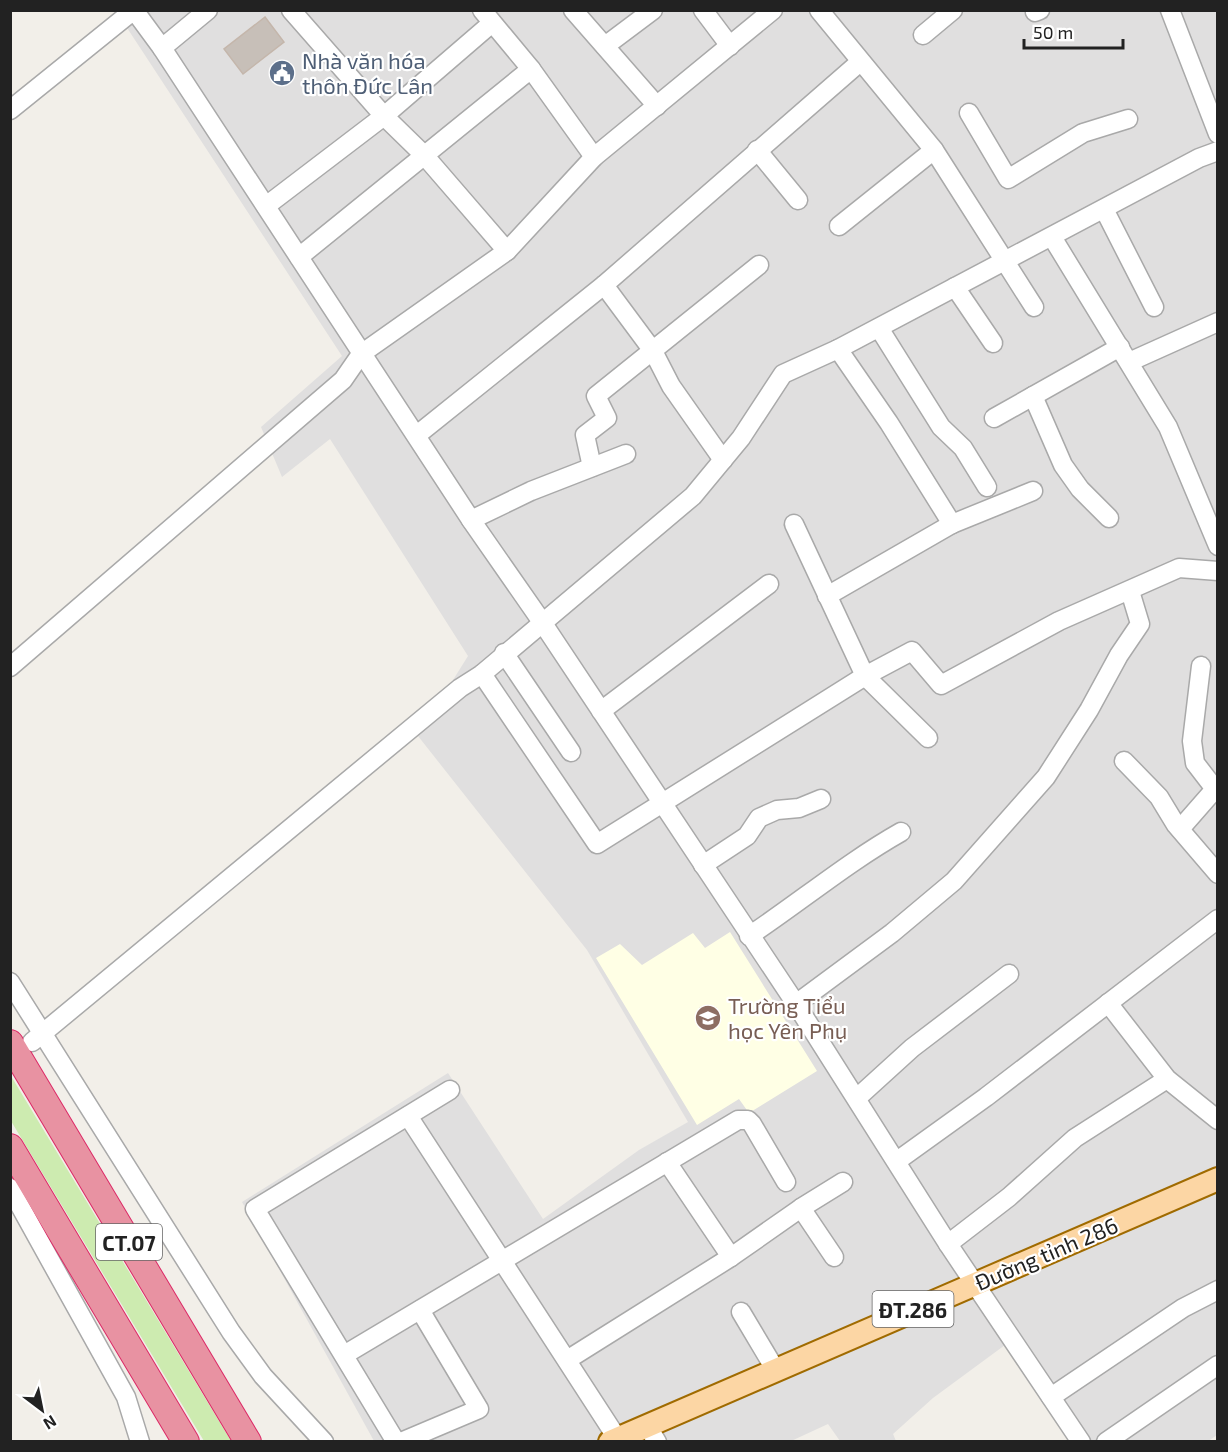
<svg xmlns="http://www.w3.org/2000/svg" width="1228" height="1452" font-family="'Exo 2',sans-serif">
<rect width="100%" height="100%" fill="#f2efe9"/>
<!-- residential -->
<polygon fill="#e0dfdf" points="116,11 1217,11 1217,1435 1207,1442 1069,1441 1005,1345 933,1398 893,1434 896,1441 840,1441 828,1424 789,1442 374,1441 242,1202 448,1073 543,1219 639,1150 688,1122 587,950 418,736 468,656 330,439 282,477 261,427 342,356"/>
<!-- education -->
<polygon fill="#ffffe5" points="730,932 817,1071 749,1113 739,1099 697,1125 596,958 620,944 642,965 693,933 705,948"/>
<!-- grass -->
<polygon fill="#cdebb0" points="11,1076 231,1441 204,1441 11,1121"/>
<!-- building -->
<polygon fill="#c7bfb8" stroke="#c4b6ab" stroke-width="1.5" points="265,17 284,42 243,74 224,49"/>
<g fill="none" stroke-linecap="round" stroke-linejoin="round">
<!-- minor casing -->
<g stroke="#a9a9a9" stroke-width="21">
<g id="minor">
<polyline points="291,10 384,116 424,155 507,251"/>
<polyline points="482,10 531,69 594,157"/>
<polyline points="573,10 657,106"/>
<polyline points="703,10 730,46"/>
<polyline points="819,10 934,150 1034,307"/>
<polyline points="1170,10 1218,134"/>
<polyline points="1035,12 1040,10"/>
<polyline points="923,35 953,10"/>
<polyline points="605,46 653,10"/>
<polyline points="162,48 208,10"/>
<polyline points="10,110 134,10 162,48 471,520 542,622 796,1004 948,1244 1081,1442"/>
<polyline points="969,113 1008,179 1083,133 1128,119"/>
<polyline points="757,150 798,200"/>
<polyline points="266,206 384,116 492,23"/>
<polyline points="1104,209 1154,307"/>
<polyline points="839,226 934,150"/>
<polyline points="1052,237 1168,427 1218,546"/>
<polyline points="299,257 531,69"/>
<polyline points="604,285 653,351 671,386 723,460"/>
<polyline points="955,287 993,343"/>
<polyline points="879,328 941,427 963,448 987,487"/>
<polyline points="838,349 889,423 952,524"/>
<polyline points="1129,362 1218,322"/>
<polyline points="1033,396 1063,465 1080,489 1109,518"/>
<polyline points="994,418 1120,347"/>
<polyline points="417,435 604,285 860,62"/>
<polyline points="592,467 585,435 607,418 596,396 759,265"/>
<polyline points="471,520 531,491 626,454"/>
<polyline points="794,524 865,676 928,738"/>
<polyline points="827,596 952,524 1033,491"/>
<polyline points="504,653 571,752"/>
<polyline points="10,667 343,380 361,354 507,251 594,157 773,10"/>
<polyline points="482,674 597,844 865,676 912,651 941,685 1059,621 1179,568 1218,571"/>
<polyline points="601,711 769,584"/>
<polyline points="1124,761 1159,797 1176,825 1218,874"/>
<polyline points="1180,829 1215,789 1195,763 1192,741 1201,666"/>
<polyline points="703,865 747,836 759,818 777,810 799,808 821,799"/>
<path d="M749 936C800 902 848 862 901 832"/>
<polyline points="10,982 231,1332 263,1376 324,1442"/>
<polyline points="1108,1003 1167,1079 1218,1120"/>
<polyline points="796,1004 892,933 954,881 1046,777 1089,710 1119,655 1140,624 1130,591"/>
<polyline points="32,1042 460,688 482,674 693,496 741,438 783,374 838,349 1199,158 1218,151"/>
<polyline points="857,1098 912,1048 1009,974"/>
<polyline points="408,1116 617,1438"/>
<polyline points="897,1161 986,1097 1218,919"/>
<polyline points="667,1162 731,1257"/>
<polyline points="10,1188 126,1397 140,1442"/>
<polyline points="801,1208 834,1257"/>
<polyline points="948,1244 1009,1197 1075,1138 1167,1079"/>
<polyline points="741,1312 775,1369"/>
<polyline points="344,1355 738,1120 748,1120 752,1124 786,1182"/>
<polyline points="567,1360 731,1257 801,1208 843,1182"/>
<polyline points="1051,1397 1183,1308 1218,1290"/>
<polyline points="647,1425 657,1442"/>
<polyline points="396,1442 255,1209 450,1090"/>
<polyline points="401,1442 479,1409 420,1310"/>
<polyline points="1106,1442 1218,1365"/>
</g>
</g>
<!-- major casing -->
<g stroke="#a06b00" stroke-width="26">
<polyline id="major" points="610,1442 1218,1179"/>
</g>
<!-- highway casing -->
<g stroke="#dc2a67" stroke-width="28">
<g id="highway">
<polyline points="10,1043 248,1442"/>
<polyline points="10,1147 186,1442"/>
</g>
</g>
<!-- minor -->
<use href="#minor" stroke="#fff" stroke-width="18"/>
<!-- major -->
<use href="#major" stroke="#fcd6a4" stroke-width="22"/>
<!-- highway -->
<use href="#highway" stroke="#e892a2" stroke-width="26"/>
</g>
<!-- icons -->
<defs>
<g id="civic-disc" transform="scale(1.35)"><circle r="9.5" fill="#5c6f8a" stroke="#fff"/><path d="M-.6-6.5H3V-4.5H.6V-3L4-1V1h2V6H-6V1h2V-1L-.6-3ZM-1.2 2.5V6h2.4V2.5Z" fill="#fff"/></g>
<g id="school-disc" transform="scale(1.35)"><circle r="9.5" fill="#8d6e63" stroke="#fff"/><path d="M0-5L7-2L0 1L-7-2ZM-4 1L0 2.5L4 1V4Q0 6-4 4Z" fill="#fff"/></g>
</defs>
<g fill-rule="evenodd">
<use href="#civic-disc" x="282" y="73"/>
<use href="#school-disc" x="708" y="1018"/>
</g>
<g text-anchor="middle" dominant-baseline="central" stroke-width="4.5" stroke-linejoin="round" paint-order="stroke">
<!-- shield labels -->
<g fill="#fff" stroke="#646464" stroke-width="1.5">
<rect x="96" y="1224" width="66" height="36" rx="4.5"/>
<rect x="872.5" y="1291" width="81" height="36" rx="4.5"/>
</g>
<g font-size="21" font-weight="bold" fill="#222">
<text x="129" y="1242">CT.07</text>
<text x="913" y="1309">ĐT.286</text>
</g>
<!-- service labels -->
<g font-size="22" fill="#4e5e75" stroke="#fff" text-anchor="start">
<text x="302" y="60">Nhà văn hóa<tspan x="302" dy="25">thôn Đức Lân</tspan></text>
</g>
<!-- education labels -->
<g font-size="22" fill="#785e54" stroke="#fff" text-anchor="start">
<text x="728" y="1005">Trường Tiểu<tspan x="728" dy="25">học Yên Phụ</tspan></text>
</g>
<!-- street labels -->
<g font-size="22" fill="#222" stroke="#fff">
<text transform="translate(1046 1253) rotate(-23)">Đường tỉnh 286</text>
</g>
</g>
<!-- border -->
<rect width="1228" height="1452" fill="none" stroke="#222222" stroke-width="24"/>
<!-- north arrow -->
<g transform="translate(42 1410) rotate(148)" stroke="#ffffff" stroke-width="4.5" paint-order="stroke">
<path d="M0-4.5L10 22L0 15L-10 22Z" fill="#222222"/>
<text y="-9" font-size="16" font-weight="bold" text-anchor="middle" fill="#222222">N</text>
</g>
<!-- scale -->
<path d="M1024 39v9h99v-9" fill="none" stroke="#222222" stroke-width="3"/>
<text x="1033" y="39" font-size="18" fill="#222222" stroke="#ffffff" stroke-width="4.5" paint-order="stroke">50 m</text>
</svg>
